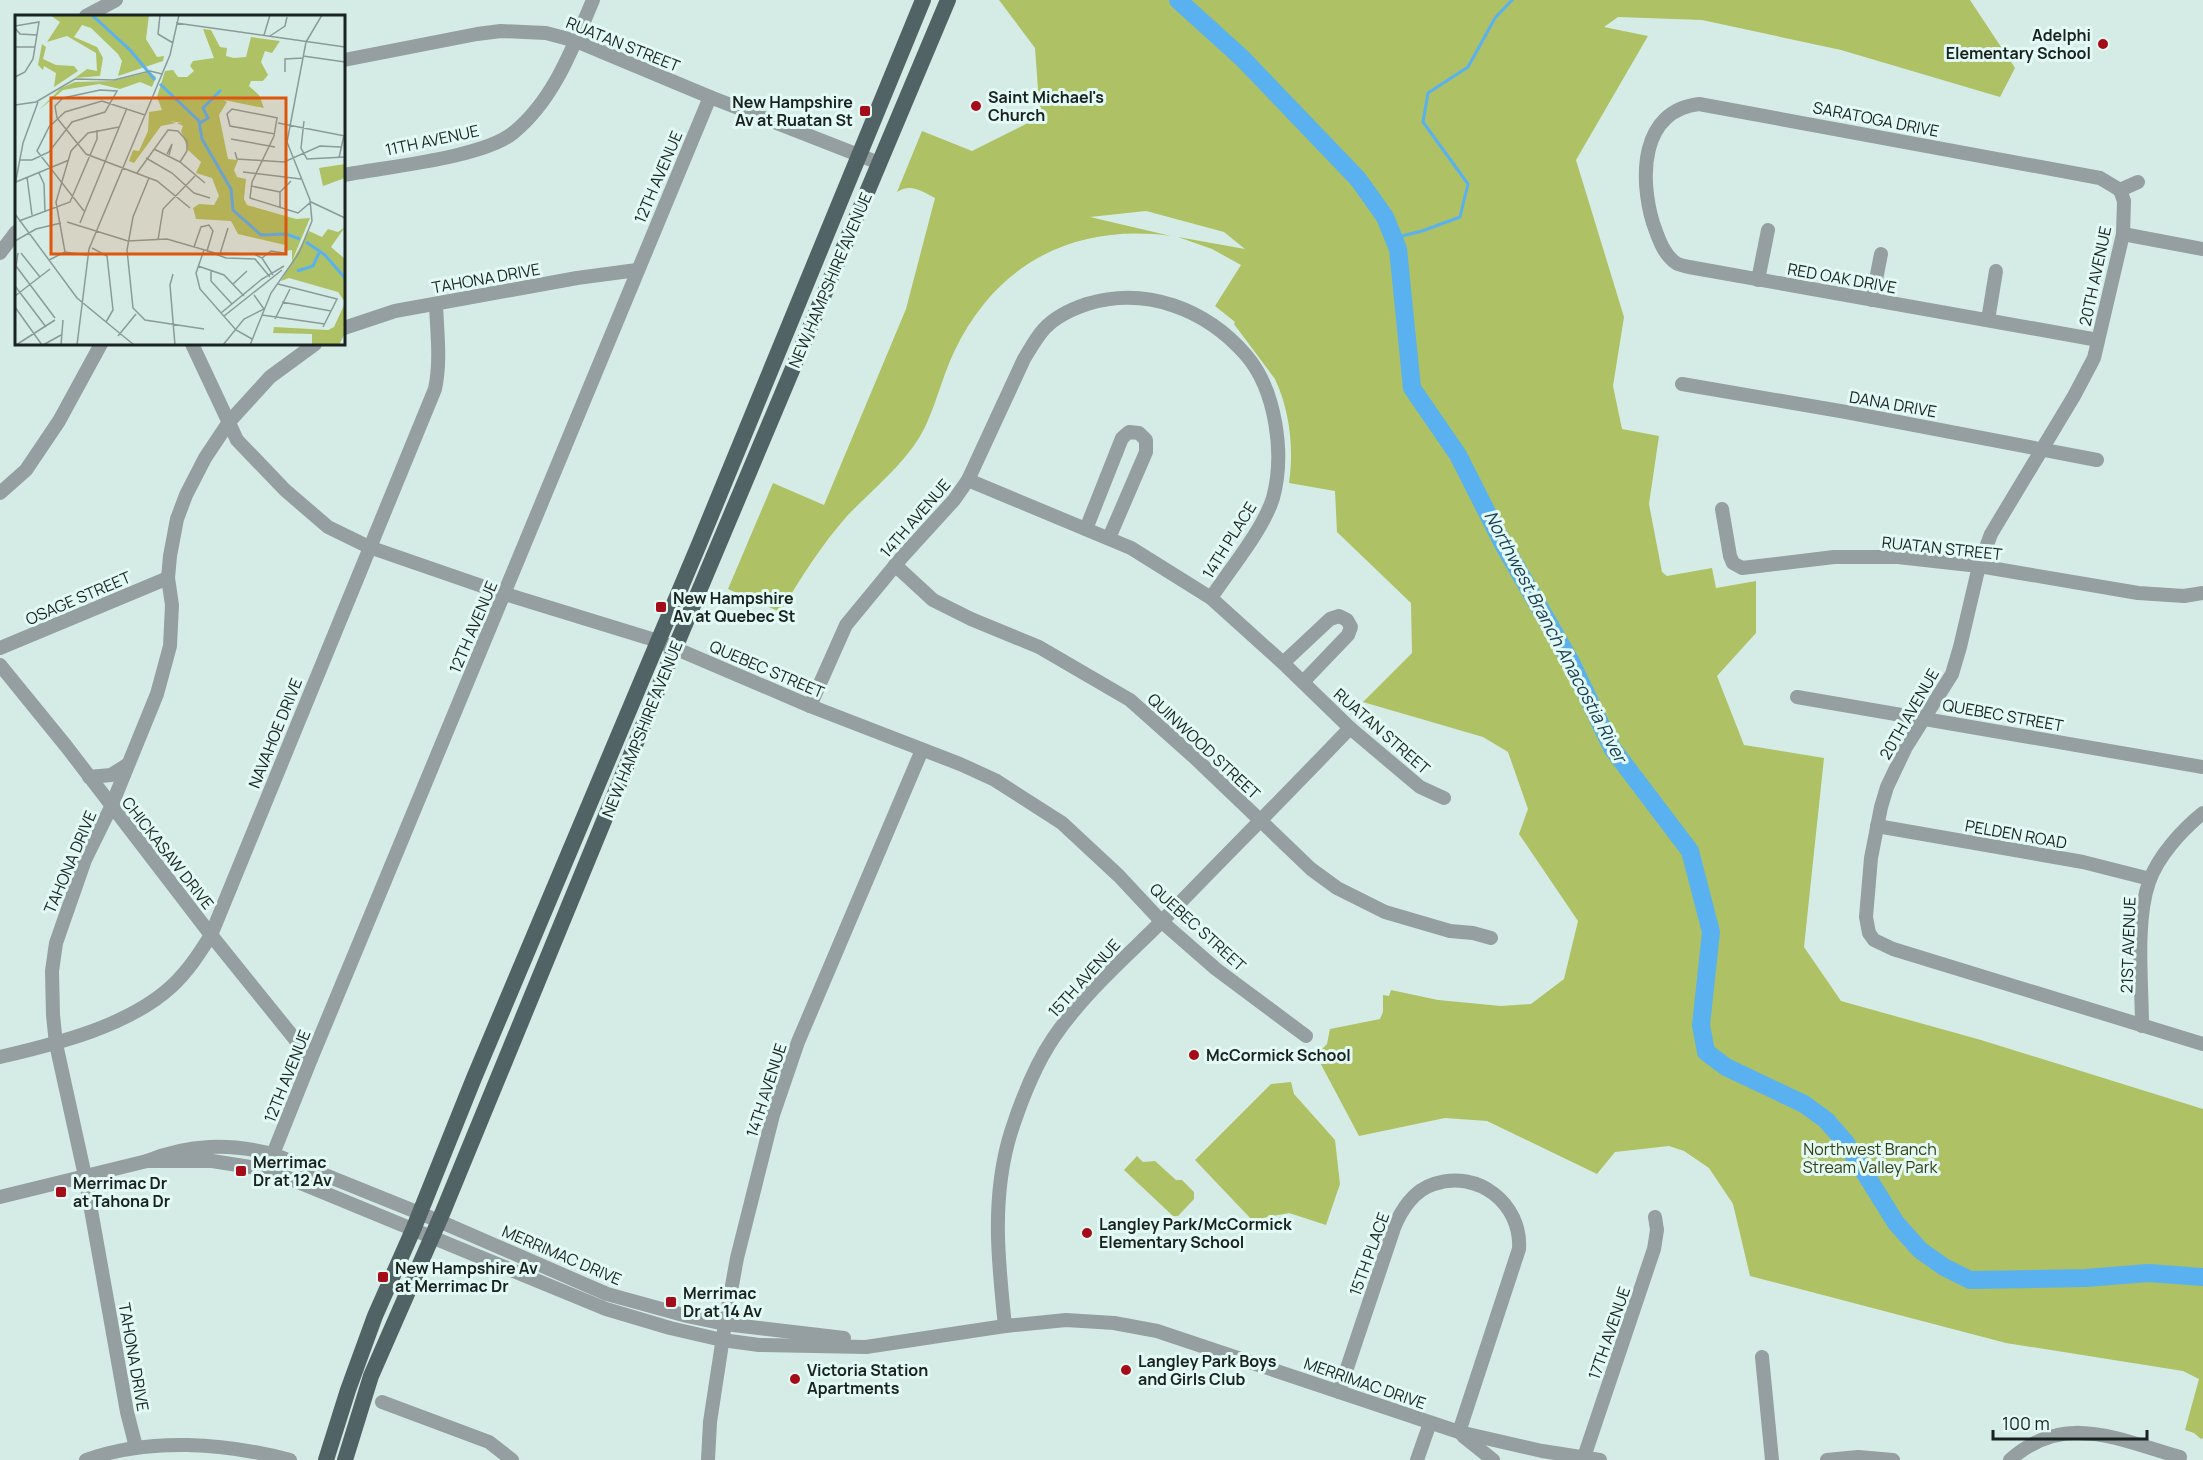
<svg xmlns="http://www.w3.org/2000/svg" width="2203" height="1460" font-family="Manrope,sans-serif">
<rect width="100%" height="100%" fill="#d5ece6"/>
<!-- green -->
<g fill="#aec164">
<path d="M999 0H1970L2015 68 2000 97 1841 50 1702 20 1618 17 1604 27 1648 36 1576 160 1624 317 1613 386 1622 429 1659 436 1649 504 1662 572 1667 576 1712 568 1716 588 1756 581V633L1717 676 1744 745 1824 758 1804 947 1841 1001 1981 1040 2203 1109V1438L2201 1439 2194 1433 2185 1430 2199 1379 2183 1371 2006 1343 1750 1276 1733 1204 1709 1168 1684 1151 1669 1146 1615 1152 1597 1174 1487 1121 1445 1118 1359 1136 1316 1055 1327 1044 1330 1029 1380 1019 1383 1012V995L1389 996 1391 990 1438 1000 1501 1006 1531 1004 1564 979 1578 921 1519 834 1528 809 1508 752 1483 737 1363 702 1412 653 1411 603 1337 532 1335 491 1289 483C1294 449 1290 411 1275 379L1234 324 1235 322 1215 306 1241 265 1212 249 1178 237 1245 249 1224 232 1146 211 1090 217 1171 236C1076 223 997 262 955 350 942 376 934 414 919 438 900 468 872 490 848 515 821 545 801 578 780 612L728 589 773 483 824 505 906 309 935 198C922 191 910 183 897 192L922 131 972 151 1040 117 1035 48Z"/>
<polygon points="1291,1082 1294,1094 1335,1140 1340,1184 1326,1225 1289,1213 1252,1220 1195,1160 1271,1084"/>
<polygon points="1137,1156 1143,1162 1155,1161 1176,1180 1182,1180 1194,1192 1194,1199 1178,1216 1173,1216 1124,1170"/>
</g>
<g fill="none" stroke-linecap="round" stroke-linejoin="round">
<!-- stream -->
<polyline stroke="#59b1f0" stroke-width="3" points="1394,238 1422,231 1460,217 1468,184 1423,122 1428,93 1468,67 1495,18 1512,0"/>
<!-- river -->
<polyline stroke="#59b1f0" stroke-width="18" points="1178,0 1242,58 1358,179 1385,217 1398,249 1412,388 1458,455 1503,544 1571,662 1612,748 1690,851 1711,932 1701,1025 1706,1052 1726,1067 1804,1104 1826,1120 1846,1143 1896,1223 1920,1250 1944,1267 1970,1280 2086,1278 2148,1273 2203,1277"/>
<!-- minor -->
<g stroke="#959ea0" stroke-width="14">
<polyline points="86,16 116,0"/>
<polyline points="344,60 477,34 501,31 546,33 576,41 710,97 879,163"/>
<path d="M344 175C385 167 482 158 513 133 554 100 573 47 593 0"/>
<polyline points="2120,190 2124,201 2123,234 2094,358 2074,396 1991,534 1979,566 1960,647 1952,674 1906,747 1887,787 1881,807 1871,858 1866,917 1869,933 1874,940 1893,949 2203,1044"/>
<polyline points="2123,234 2203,249"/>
<polyline points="0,253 16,232"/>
<polyline points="1758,280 1768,230"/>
<polyline points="1872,300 1881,254"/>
<polyline points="1988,320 1996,271"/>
<polyline points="344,328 395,311 577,278 637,270"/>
<path d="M2098 340 1689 267C1685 266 1679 265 1676 263 1663 254 1658 237 1653 223 1640 180 1639 111 1699 104L2100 178 2120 190 2138 182"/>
<polyline points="192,344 237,440 285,490 328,527 369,547 505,594 658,641 810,706 960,764 995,780 1062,823 1119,876 1161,921 1216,969 1306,1036"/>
<polyline points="1682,384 1846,412 2097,460"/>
<polyline points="968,480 1131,548 1211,598 1283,663 1350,728 1420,787 1444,798"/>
<polyline points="0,493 26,470 59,421 101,344"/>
<polyline points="1722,509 1730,556 1733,563 1742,568 1834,557 1898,557 1979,566 2138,593 2184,596 2203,593"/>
<polyline points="1086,529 1122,438 1129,432 1139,433 1146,440 1146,452 1109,538"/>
<polyline points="895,565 933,600 971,619 1039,647 1130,700 1194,757 1311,869 1337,888 1385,912 1450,931 1473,933 1491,938"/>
<polyline points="0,648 168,578"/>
<polyline points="1283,663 1330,619 1339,616 1347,620 1351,627 1348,635 1303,682"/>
<polyline points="0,665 66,746 211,935 311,1059"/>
<polyline points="1797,697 2203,767"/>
<path d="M810 706 846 625 902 557 954 500 968 480 1024 359C1030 349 1036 338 1044 329 1055 317 1072 309 1087 304 1146 286 1206 309 1246 355 1276 390 1285 454 1273 498 1263 530 1230 569 1211 598"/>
<polyline points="89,777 111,775 127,765"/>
<polyline points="1877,826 2083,862 2150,879"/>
<path d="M2142 1026C2142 984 2135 922 2149 882 2158 856 2182 830 2203 813"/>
<path d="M0 1057C56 1044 129 1026 172 986 188 971 199 954 211 935L435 389C441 361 437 332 436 304"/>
<polyline points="147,1161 212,1161 269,1170 606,1309 670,1328 722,1340 759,1345 866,1347 1005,1326 1066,1320 1114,1323 1157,1331 1459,1432 1542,1451 1600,1460"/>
<polyline points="269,1170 273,1154 311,1059 710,97"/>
<path d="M0 1197 147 1161C189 1144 229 1143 273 1154L439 1221 607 1294 687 1316 725 1324 844 1338"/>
<path d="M1005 1326C998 1261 991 1196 1011 1132 1021 1101 1035 1065 1054 1037 1087 989 1132 952 1172 911 1231 850 1291 790 1350 728"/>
<polyline points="1762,1357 1772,1460"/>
<path d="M1339 1392 1394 1228C1401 1210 1414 1190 1434 1184 1478 1169 1522 1204 1519 1249L1459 1432"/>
<polyline points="382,1402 489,1442 512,1460"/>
<polyline points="1463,1436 1493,1460"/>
<polyline points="136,1447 127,1412 85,1176 56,1044 53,1015 52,971 56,943 85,860 111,807 157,694 170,646 172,605 168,578 170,556 177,519 186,495 205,458 229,422 270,377 315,344"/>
<polyline points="1584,1457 1654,1249 1657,1230 1655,1217"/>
<path d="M86 1460C150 1437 225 1443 290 1460"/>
<polyline points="708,1460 710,1422 725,1324 737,1258 773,1115 798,1042 922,750"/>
<polyline points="1417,1460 1430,1423"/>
<polyline points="1827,1460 1858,1457 1893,1460"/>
<path d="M2010 1460C2065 1411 2119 1440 2180 1457"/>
</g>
<!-- major -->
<g stroke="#526366" stroke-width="16">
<polyline points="326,1460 348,1390 375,1316 413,1230 474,1078 700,542 923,0"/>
<polyline points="345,1460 371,1376 442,1214 675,648 948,0"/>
</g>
</g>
<!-- markers -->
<g fill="#a50c19" stroke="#e2f9f4" stroke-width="2">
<circle cx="2103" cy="44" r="6"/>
<circle cx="976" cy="106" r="6"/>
<rect x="859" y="105" width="12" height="12" rx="3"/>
<rect x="655" y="601" width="12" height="12" rx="3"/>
<circle cx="1194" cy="1055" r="6"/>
<rect x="235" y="1165" width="12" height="12" rx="3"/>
<rect x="55" y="1186" width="12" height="12" rx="3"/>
<circle cx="1087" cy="1233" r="6"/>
<rect x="377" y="1271" width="12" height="12" rx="3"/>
<rect x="665" y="1296" width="12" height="12" rx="3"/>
<circle cx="1126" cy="1370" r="6"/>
<circle cx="795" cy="1379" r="6"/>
</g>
<g text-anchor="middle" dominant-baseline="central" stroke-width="6" stroke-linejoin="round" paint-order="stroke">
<!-- poi labels -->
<g font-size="16" font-weight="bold" fill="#1a2220" stroke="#e2f9f4" text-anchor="start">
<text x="2091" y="35" text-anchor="end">Adelphi<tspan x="2091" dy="18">Elementary School</tspan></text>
<text x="988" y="97">Saint Michael's<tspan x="988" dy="18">Church</tspan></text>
<text x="853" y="102" text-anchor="end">New Hampshire<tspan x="853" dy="18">Av at Ruatan St</tspan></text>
<text x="673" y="598">New Hampshire<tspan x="673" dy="18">Av at Quebec St</tspan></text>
<text x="1206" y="1055">McCormick School</text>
<text x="253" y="1162">Merrimac<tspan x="253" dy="18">Dr at 12 Av</tspan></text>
<text x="73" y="1183">Merrimac Dr<tspan x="73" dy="18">at Tahona Dr</tspan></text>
<text x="1099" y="1224">Langley Park/McCormick<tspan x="1099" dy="18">Elementary School</tspan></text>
<text x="395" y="1268">New Hampshire Av<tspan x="395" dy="18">at Merrimac Dr</tspan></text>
<text x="683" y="1293">Merrimac<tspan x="683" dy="18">Dr at 14 Av</tspan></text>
<text x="1138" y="1361">Langley Park Boys<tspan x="1138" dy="18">and Girls Club</tspan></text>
<text x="807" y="1370">Victoria Station<tspan x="807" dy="18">Apartments</tspan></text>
</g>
<!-- street labels -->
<g font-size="16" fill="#1a2220" stroke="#e2f9f4">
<text transform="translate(623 44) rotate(22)">RUATAN STREET</text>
<text transform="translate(1876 119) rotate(11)">SARATOGA DRIVE</text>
<text transform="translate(432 140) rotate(-12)">11TH AVENUE</text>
<text transform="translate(658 177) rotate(-67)">12TH AVENUE</text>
<text transform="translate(2095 276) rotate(-78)">20TH AVENUE</text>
<text transform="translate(486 278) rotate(-10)">TAHONA DRIVE</text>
<text transform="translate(1842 278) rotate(10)">RED OAK DRIVE</text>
<text transform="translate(830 280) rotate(-67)">NEW HAMPSHIRE AVENUE</text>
<text transform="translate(1893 404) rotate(10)">DANA DRIVE</text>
<text transform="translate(915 518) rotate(-49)">14TH AVENUE</text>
<text transform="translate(1229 540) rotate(-58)">14TH PLACE</text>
<text transform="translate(1942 548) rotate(6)">RUATAN STREET</text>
<text transform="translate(78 598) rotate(-23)">OSAGE STREET</text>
<text transform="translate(473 627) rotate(-67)">12TH AVENUE</text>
<text transform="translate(767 669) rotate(23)">QUEBEC STREET</text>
<text transform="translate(1909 714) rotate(-60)">20TH AVENUE</text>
<text transform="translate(2003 715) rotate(10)">QUEBEC STREET</text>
<text transform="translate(642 729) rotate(-68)">NEW HAMPSHIRE AVENUE</text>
<text transform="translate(1382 731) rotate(41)">RUATAN STREET</text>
<text transform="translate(275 733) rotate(-68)">NAVAHOE DRIVE</text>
<text transform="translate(1204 746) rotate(43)">QUINWOOD STREET</text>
<text transform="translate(2016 834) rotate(10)">PELDEN ROAD</text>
<text transform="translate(168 853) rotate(52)">CHICKASAW DRIVE</text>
<text transform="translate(70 862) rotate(-67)">TAHONA DRIVE</text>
<text transform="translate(1198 927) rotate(42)">QUEBEC STREET</text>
<text transform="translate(2128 945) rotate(-88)">21ST AVENUE</text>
<text transform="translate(1084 978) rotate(-48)">15TH AVENUE</text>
<text transform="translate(287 1076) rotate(-68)">12TH AVENUE</text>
<text transform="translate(766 1090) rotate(-72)">14TH AVENUE</text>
<text transform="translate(1369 1254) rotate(-70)">15TH PLACE</text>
<text transform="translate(562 1255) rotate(23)">MERRIMAC DRIVE</text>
<text transform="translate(1609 1333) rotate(-71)">17TH AVENUE</text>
<text transform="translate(134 1357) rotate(80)">TAHONA DRIVE</text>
<text transform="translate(1365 1383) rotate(19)">MERRIMAC DRIVE</text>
</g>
<!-- park labels -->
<g font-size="16" fill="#353d14" stroke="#e2f9f4">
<text x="1870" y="1149">Northwest Branch<tspan x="1870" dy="18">Stream Valley Park</tspan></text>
</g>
<!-- water labels -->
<g font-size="18" font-style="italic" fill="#173b55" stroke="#e2f9f4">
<text transform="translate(1556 636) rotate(62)">Northwest Branch Anacostia River</text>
</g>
</g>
<!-- overview -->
<g transform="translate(15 15)">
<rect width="330" height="330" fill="#d5ece6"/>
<path d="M35 0H134L131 24 142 42 149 41 148 46 103 61 107 46 103 39 76 13 67 10 59 22 82 32 88 43 85 61 60 63 72 54 82 56 81 38 52 21 32 27 45 7ZM188 14 196 15 205 32 212 33 211 41 219 43 231 42 236 22 265 26 257 38 250 36 246 47 253 60 248 66H236L234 71 244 80 249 93 209 85 212 87 204 100 213 144 223 145 219 155 222 162 231 164 229 184 232 190 281 204 295 203 277 246V235L269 236 270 230 223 219 216 206 181 204 178 193 184 189 199 190 204 181 197 163 181 158 186 147 173 135 166 116 168 111 162 108H167L155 106 161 108 146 111 119 148 114 146 118 135 124 136 133 116 134 97 147 95 142 82 150 56 158 55 163 62H172L179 56 175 51 178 46 199 43ZM27 29 31 32 28 44 41 50 59 51 63 56 39 72 41 58 29 51 28 55 23 50ZM135 57 141 62 137 72 125 67 105 74 84 69 48 75 24 95 46 73 60 67 97 66ZM330 149V163L308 171 304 153ZM330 212 316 232 330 244V287L323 277 274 263 266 266 294 216 307 222 313 214 323 217ZM330 288V318L324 330H297V319L258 318 259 312 313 315 319 312Z" fill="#aec164"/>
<path fill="none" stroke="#59b1f0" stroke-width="3" d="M77 0 116 36 140 65M145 69 184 106 187 124 216 174 218 195 246 220 271 219 285 224M185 108 193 103 188 93 206 75M291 227 310 240 330 263M282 256 298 251 304 238"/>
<path fill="none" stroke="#8a9b97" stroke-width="1.5" d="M145 0 143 19 158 28M161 8 330 32M0 11 24 7 18 44 10 57 0 62M0 13 5 19 22 20M249 20 255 0M255 21 270 11 272 2M0 32H20M288 41 330 47M330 50V77M270 57V44L288 43M0 90 21 87 60 64 99 65 135 56 147 59M42 103 71 139 142 166 175 193M262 103 259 121 237 167 235 183 283 198 296 187 330 203M289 106 286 133 292 144 330 142M263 108 330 121M260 119 215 111 212 99 217 94 263 103M216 124 260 132M139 134 165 147 190 168M220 137 222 144 269 147 305 131 326 132M152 139 157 129 154 140M131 143 157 158 179 178 195 183M324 143 329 120M4 145H17L34 137 57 107 90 97 102 76 85 75 48 83 40 91 42 103M228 157 286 164M24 158 29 169 30 197M122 158 153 115 163 116 172 126V136L165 147M12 162 17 200M134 163 118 202 112 235 118 293 130 305 189 314M1 167 54 145M0 170 8 128 23 87M236 171 265 177M265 192V177L276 166M69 196 22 136 34 112 50 97 87 86 130 100M0 199 62 283 119 330M4 206 55 187 82 124V115M52 207 113 226 152 224 200 238 239 239 247 243 258 260M65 208 112 93M143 225 148 194 180 161M0 226 21 214 46 208M179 232 186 212 194 210 198 216 192 236M77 233 92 241 98 295 91 307M189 235 181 258 185 274 221 315 237 324M192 236 211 243 240 244 255 262M50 237 41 187 56 136 73 118 104 112M6 238 25 262M205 239 213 213M247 243 256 236 269 238M34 245 50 237 72 240M1 251 40 303M183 251 209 260 229 281M196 255V266L217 289M0 257 3 238M158 259 155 270 160 330M218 269 232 256M263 269 322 284 308 312M0 271 31 312M0 281 35 254M267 287 316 296M0 292 27 330M206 298 247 264 269 251M247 300 310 309M209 301 267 255M260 304 275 274M103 321 121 299M1 330 40 305M28 330 46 320M46 330 48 305M62 330 74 234 155 40 164 0M208 330 229 304 249 294 239 280M235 330 256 278 284 238 297 206 295 185 272 127 291 27 307 0"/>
<path fill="#de560d" fill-opacity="0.15" stroke="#de560d" stroke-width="3" d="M36 83H271V239H36Z"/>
<rect width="330" height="330" fill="none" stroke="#1a2220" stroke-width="3"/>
</g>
<!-- scale -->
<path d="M1993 1430v9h154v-9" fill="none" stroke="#1a2220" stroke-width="3"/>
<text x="2002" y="1430" font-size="18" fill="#1a2220" stroke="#e2f9f4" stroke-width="4.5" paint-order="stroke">100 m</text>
</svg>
